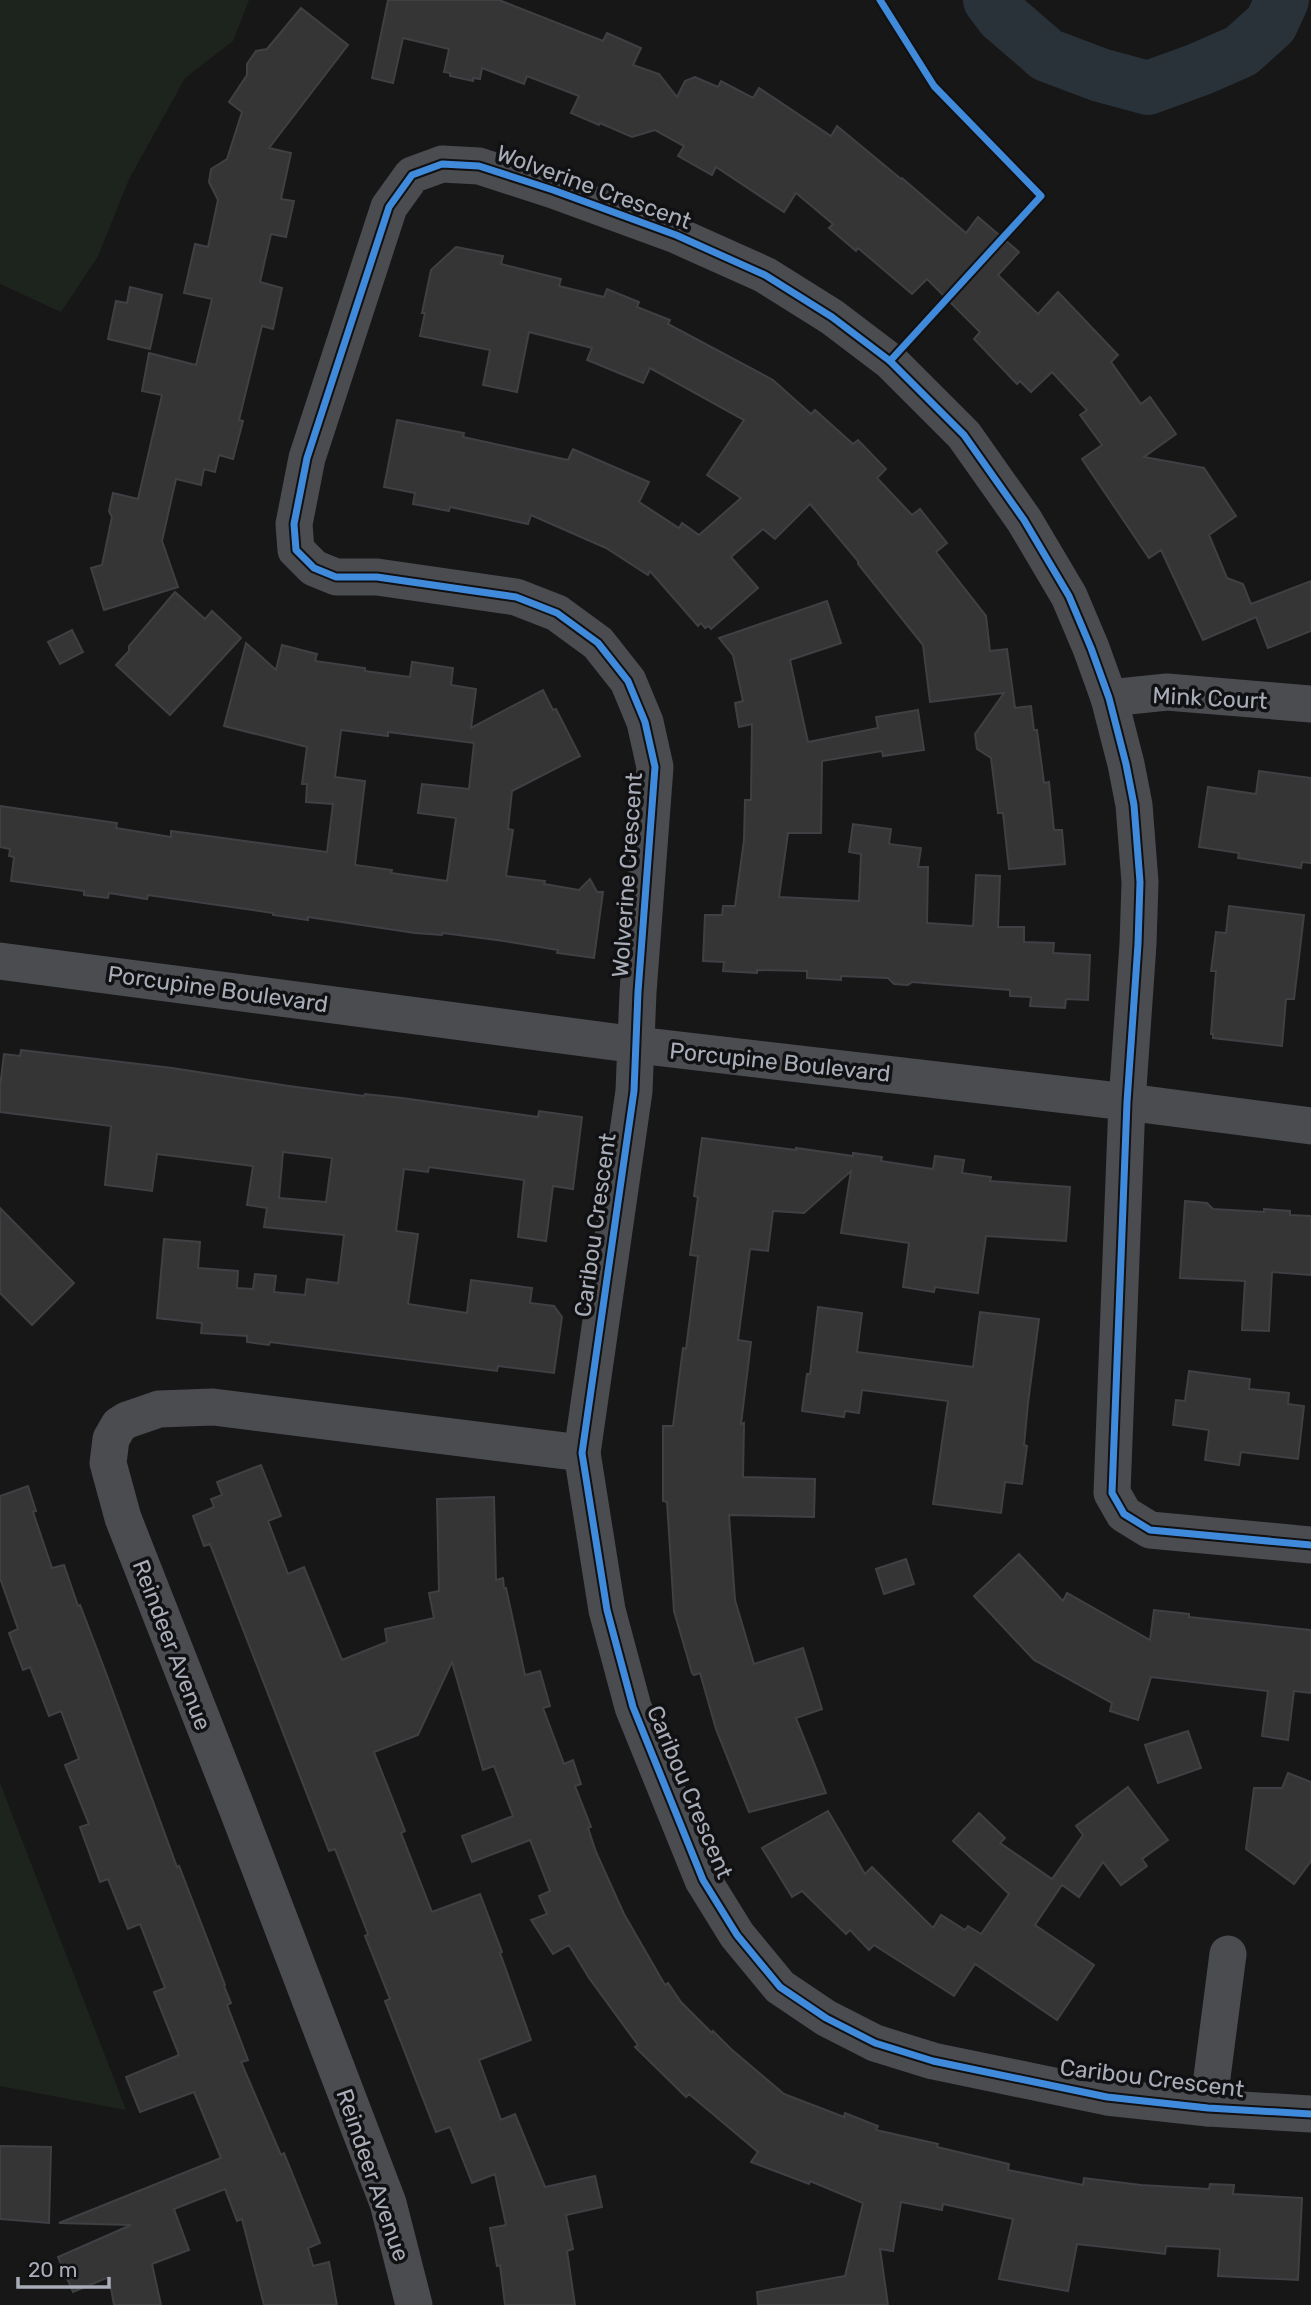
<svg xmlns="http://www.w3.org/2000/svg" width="1311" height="2305" font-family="Rubik,sans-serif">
<rect width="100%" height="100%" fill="#171717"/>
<!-- green -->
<g fill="#1d241e">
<polygon points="0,0 249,0 233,41 185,78 129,179 98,256 61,312 0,284"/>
<polygon points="0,1783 126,2110 0,2086"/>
</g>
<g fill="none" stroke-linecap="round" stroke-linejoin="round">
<!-- river -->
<polyline stroke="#2a3239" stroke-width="54" points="990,0 1002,16 1047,55 1100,75 1148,88 1200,69 1241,51 1271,24 1282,0"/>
</g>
<!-- building -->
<g fill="#353536" stroke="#3f4043" stroke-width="2" fill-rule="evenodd">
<polygon points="388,0 499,0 603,41 607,33 641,48 633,65 659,74 677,97 685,81 695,77 718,87 721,81 753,98 759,88 831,136 837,126 901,179 902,178 966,233 978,217 1019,252 998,275 1038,314 1058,292 1118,355 1111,362 1141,404 1150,397 1176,434 1144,457 1204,468 1236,516 1209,535 1227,578 1243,584 1251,604 1311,581 1311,631 1268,648 1256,617 1203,640 1161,550 1149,558 1082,459 1102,445 1080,415 1087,410 1052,372 1031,392 1020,381 1017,384 974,339 980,332 927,279 912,294 858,248 856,251 829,228 833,224 796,193 784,212 716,167 712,175 678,156 684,146 655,130 632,137 600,123 599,125 571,113 579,96 527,76 524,84 482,68 480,79 473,78 473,81 450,76 450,73 444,72 449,49 403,38 393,83 372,78"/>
<polygon points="301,8 348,45 269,148 291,153 281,199 294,201 286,237 271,234 260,282 282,288 273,329 262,326 239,420 243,421 233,459 219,455 215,472 204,469 201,485 176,479 162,541 178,587 104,610 91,568 102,565 112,517 109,511 113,493 138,499 162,395 142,391 149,353 196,365 212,299 184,293 195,244 208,247 218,200 209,182 211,169 227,159 242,112 229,102 247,75 247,64 256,51 267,49"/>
<polygon points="456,247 503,256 501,264 561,279 559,286 604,297 607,289 639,302 637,307 670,320 668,324 773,380 811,414 815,410 853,444 858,440 886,469 877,478 912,515 920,509 947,543 936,552 986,616 990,651 1007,649 1015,708 1031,706 1034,730 1037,730 1044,783 1049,782 1054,830 1062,830 1065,864 1009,869 1003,813 998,813 991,758 977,749 975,734 1004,693 930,702 923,645 858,564 858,561 810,504 775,539 763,529 731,557 758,588 711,629 709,626 705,628 701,623 698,626 650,571 648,575 606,548 531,515 528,524 450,507 449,511 413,504 415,493 384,487 397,420 464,433 463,437 568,460 573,449 649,482 639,502 679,528 682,523 699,535 741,498 707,475 744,420 650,368 643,383 587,360 592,348 529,332 517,392 483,385 490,350 420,336 425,313 422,313 431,270"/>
<polygon points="130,287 162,295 150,349 108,339 116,301 127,303"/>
<polygon points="175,592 205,619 212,611 241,638 170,715 116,665 129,651 129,646"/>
<polygon points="827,601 841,643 790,660 808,742 878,728 876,717 918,710 924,750 883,756 882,751 822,761 821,833 788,833 779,897 859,901 861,854 849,852 853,824 891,829 889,844 921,848 918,867 928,867 927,923 973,926 976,875 1000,876 998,927 1024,927 1024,942 1054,943 1053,953 1090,955 1088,1000 1066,999 1065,1008 1030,1006 1031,997 1010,996 1010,990 912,982 908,985 894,984 888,978 841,976 841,980 807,978 807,971 757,970 757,973 723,971 724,962 703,961 705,915 722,915 723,906 735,906 744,840 745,800 751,800 752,724 739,727 735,703 743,701 733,655 719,638"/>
<polygon points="72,630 83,652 60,664 48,642"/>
<path d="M246 643 276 670 282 645 317 654 315 661 365 668V671L410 677 412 662 453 668 451 685 476 689 471 728 543 690 553 710 556 709 580 756 512 791 508 829 513 830 506 876 545 881 544 884 579 890 590 879 597 892H603L594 958 557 953 558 950 504 941 443 933 442 935 415 933 308 917V920L273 915V913L148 895 147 899 109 893 108 898 84 895V891L11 881 14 857 9 856 10 849 0 847V806L117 823 116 828 171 837V831L327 852 333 804 306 802 307 784H302L307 747 224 726ZM341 730 388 736V732L474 743 469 789 422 784 418 813 456 818 447 881 391 873 392 870 355 865 365 781 335 777Z"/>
<polygon points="1259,771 1311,778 1311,863 1302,862 1301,868 1238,858 1239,853 1199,847 1208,787 1256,794"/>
<polygon points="1229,906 1304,915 1294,999 1286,999 1282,1046 1213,1038 1213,1034 1211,1034 1216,971 1211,971 1216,932 1226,933"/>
<path d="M21 1050 172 1068 289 1086 364 1096 365 1094 402 1098 538 1117 539 1111 582 1117 573 1189 553 1186 546 1241 518 1237 524 1180 429 1167 428 1172 404 1169 396 1231 418 1234 408 1304 467 1313 471 1280 532 1288 530 1303 554 1306 562 1317 554 1373 498 1366 497 1371 270 1342 269 1345 247 1342V1336L201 1333 202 1323 157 1318 164 1239 200 1242 198 1268 238 1271 237 1288 253 1289 255 1274 276 1276 274 1292 305 1295 307 1279 338 1283 344 1235 264 1227 267 1208 247 1205 253 1166 157 1154 152 1191 105 1185 111 1126 0 1112V1087L4 1054 20 1056ZM283 1152 332 1158 326 1202 279 1198Z"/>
<polygon points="702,1138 796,1150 796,1148 853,1156 853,1153 882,1157 881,1161 933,1169 935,1156 964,1160 962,1173 991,1177 990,1181 1070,1187 1066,1241 986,1236 978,1293 935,1287 934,1292 903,1287 909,1243 841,1233 851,1171 804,1213 773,1211 768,1251 750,1249 738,1340 751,1342 741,1424 744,1423 743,1477 815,1479 814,1517 729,1515 735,1600 754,1664 803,1648 822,1709 796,1718 826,1793 749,1812 716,1729 700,1673 694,1675 692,1673 674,1611 667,1502 663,1501 663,1426 673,1426 683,1348 686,1349 698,1256 690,1255 698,1197 694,1196"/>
<polygon points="1185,1201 1207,1203 1213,1209 1264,1212 1264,1209 1290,1211 1290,1215 1311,1216 1311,1275 1272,1272 1269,1331 1242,1330 1245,1281 1180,1278"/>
<polygon points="0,1208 74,1283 32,1325 0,1293"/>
<polygon points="818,1307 862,1313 857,1352 973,1367 980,1312 1039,1319 1028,1403 1024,1445 1027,1446 1022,1484 1005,1482 1001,1513 933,1504 948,1401 862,1390 859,1413 845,1411 844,1417 802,1411 807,1374 810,1374"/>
<polygon points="1189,1371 1250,1379 1249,1389 1289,1393 1288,1404 1304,1406 1298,1459 1241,1452 1239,1465 1205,1460 1209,1430 1173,1425 1176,1400 1185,1401"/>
<polygon points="261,1465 281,1516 268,1521 288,1574 304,1567 342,1660 387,1642 385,1629 434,1618 429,1593 439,1591 437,1499 494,1497 496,1580 503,1578 504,1588 506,1588 525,1675 540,1671 550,1706 543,1708 564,1764 573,1760 581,1784 575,1786 591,1827 588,1828 596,1852 624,1914 665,1985 668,1983 681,2002 712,2033 713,2031 731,2049 784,2094 844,2117 845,2113 878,2126 876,2130 938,2144 937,2147 1009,2164 1008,2170 1083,2185 1084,2178 1141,2185 1209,2189 1210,2184 1234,2185 1233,2194 1302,2198 1298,2280 1218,2276 1220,2249 1166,2246 1165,2254 1077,2244 1068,2291 999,2279 1013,2219 943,2204 942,2210 901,2202 893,2251 880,2249 888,2305 758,2305 757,2292 845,2276 863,2203 810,2181 809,2184 751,2162 758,2152 689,2094 686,2097 635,2047 638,2045 589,1978 569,1945 553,1954 531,1920 547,1914 539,1896 550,1891 530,1840 472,1862 462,1836 513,1816 494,1766 483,1770 452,1662 418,1735 374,1752 405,1831 401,1833 432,1912 480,1894 502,1952 500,1953 531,2040 479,2060 501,2120 515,2114 545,2187 595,2176 602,2207 566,2215 573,2249 567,2251 575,2305 505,2305 500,2265 497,2266 490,2228 506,2225 495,2174 472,2183 450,2127 436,2132 385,2001 390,1999 365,1936 368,1934 335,1849 329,1851 210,1544 204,1546 193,1516 214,1507 211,1499 222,1495 217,1482"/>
<polygon points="28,1486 36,1511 33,1512 52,1568 64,1565 78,1606 80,1605 106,1673 177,1867 179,1866 225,1985 224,1986 231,2003 227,2005 248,2060 241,2062 281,2155 284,2153 320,2243 308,2248 313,2266 329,2262 337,2305 264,2305 242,2219 237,2221 225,2189 174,2209 189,2250 152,2264 161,2305 114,2305 109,2277 73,2292 58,2257 131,2225 59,2223 221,2158 194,2092 140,2112 126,2077 179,2055 154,1992 165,1988 140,1924 128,1929 108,1879 100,1882 80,1827 89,1824 65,1765 79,1759 61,1711 49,1716 30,1667 23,1670 9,1633 18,1629 0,1578 0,1496"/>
<polygon points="1019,1554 1063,1601 1067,1593 1150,1640 1154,1610 1189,1614 1189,1617 1311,1630 1311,1693 1294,1691 1288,1740 1262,1736 1268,1691 1151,1677 1138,1720 1110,1711 1112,1703 1034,1660 974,1596"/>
<polygon points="906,1559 914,1584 884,1594 876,1569"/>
<polygon points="1188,1731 1201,1768 1158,1783 1145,1745"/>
<polygon points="1288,1773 1311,1782 1311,1861 1294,1884 1246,1849 1254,1788 1282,1788"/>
<polygon points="1128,1787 1168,1840 1142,1859 1147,1866 1121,1885 1103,1862 1079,1897 1062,1885 1035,1925 1094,1965 1057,2020 975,1964 954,1996 874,1945 869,1950 850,1930 846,1934 802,1891 792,1897 762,1848 828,1811 865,1874 872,1867 933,1928 941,1915 965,1930 968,1926 981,1934 1009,1894 953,1841 979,1813 1005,1838 1000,1843 1052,1879 1083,1835 1076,1826"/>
<polygon points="0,2146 51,2147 49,2223 0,2219"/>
</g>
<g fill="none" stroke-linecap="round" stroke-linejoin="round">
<!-- minor -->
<g stroke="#4b4c50" stroke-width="37">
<polyline points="1109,698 1167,692 1311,704"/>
<polyline points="0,961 637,1045 1127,1102 1311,1126"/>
<polyline points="1311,1545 1150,1530 1124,1514 1112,1493 1127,1102 1138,944 1140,882 1134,805 1126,764 1109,698 1091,648 1069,596 1024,520 964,435 890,361 832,317 765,275 676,235 553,190 479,166 442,164 412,175 389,207 307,458 294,524 296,550 314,568 336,577 377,577 516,597 557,613 598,643 628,681 645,722 655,767 638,992 634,1091 582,1453 607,1610 633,1707 703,1880 737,1935 780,1987 826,2018 875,2043 933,2061 1107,2097 1208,2108 1311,2114"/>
<polyline points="1208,2108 1228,1954"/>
<polyline points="414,2305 388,2203 238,1811 123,1518 108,1463 111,1439 119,1425 127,1420 159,1409 213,1407 582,1453"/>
</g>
<!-- cycleway casing -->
<g stroke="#111113" stroke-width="11">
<g id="cycleway">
<polyline points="880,0 934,86 1041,196 890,361"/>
<polyline points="1311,1545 1150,1530 1124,1514 1112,1493 1127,1102 1138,944 1140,882 1134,805 1126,764 1109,698 1091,648 1069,596 1024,520 964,435 890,361 832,317 765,275 676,235 553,190 479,166 442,164 412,175 389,207 307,458 294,524 296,550 314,568 336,577 377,577 516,597 557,613 598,643 628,681 645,722 655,767 638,992 634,1091 582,1453 607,1610 633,1707 703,1880 737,1935 780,1987 826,2018 875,2043 933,2061 1107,2097 1208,2108 1311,2114"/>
</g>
</g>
<!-- cycleway -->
<use href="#cycleway" stroke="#408adc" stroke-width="7"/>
</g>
<g text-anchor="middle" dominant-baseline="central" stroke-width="7" stroke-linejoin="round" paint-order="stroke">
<!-- street labels -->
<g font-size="23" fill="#a8adb8" stroke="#111113">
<text transform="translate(594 187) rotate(20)">Wolverine Crescent</text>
<text transform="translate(1210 698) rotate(3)">Mink Court</text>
<text transform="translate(627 875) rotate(-86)">Wolverine Crescent</text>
<text transform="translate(218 989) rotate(8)">Porcupine Boulevard</text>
<text transform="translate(780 1062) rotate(6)">Porcupine Boulevard</text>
<text transform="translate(595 1225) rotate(-82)">Caribou Crescent</text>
<text transform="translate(172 1645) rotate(69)">Reindeer Avenue</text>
<text transform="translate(690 1792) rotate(67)">Caribou Crescent</text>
<text transform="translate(1152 2078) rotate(7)">Caribou Crescent</text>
<text transform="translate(373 2175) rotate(71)">Reindeer Avenue</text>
</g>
</g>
<!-- scale -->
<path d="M18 2277v10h91v-10" fill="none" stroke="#a8adb8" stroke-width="3.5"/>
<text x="28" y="2277" font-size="21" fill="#a8adb8" stroke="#111113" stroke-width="5" paint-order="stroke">20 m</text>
</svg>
